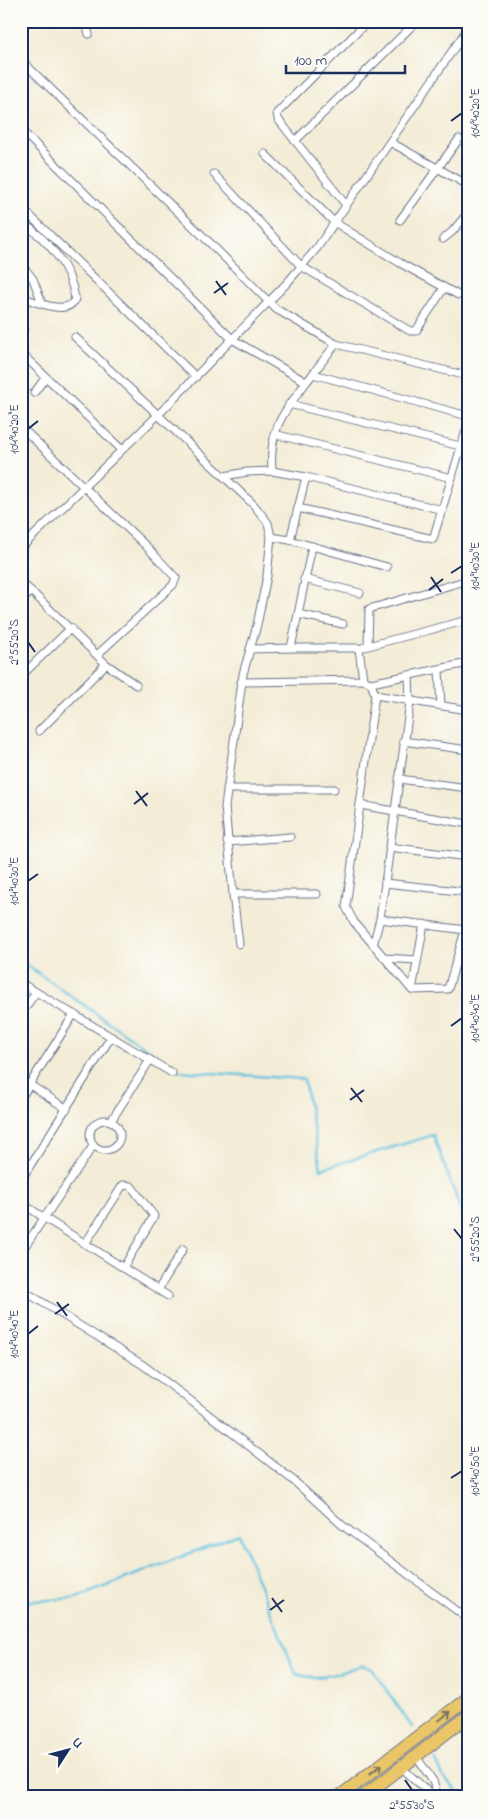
<svg xmlns="http://www.w3.org/2000/svg" width="489" height="1818" font-family="'Indie Flower',sans-serif">
<rect width="100%" height="100%" fill="#fdfcf7"/>
<filter id="ink" filterUnits="userSpaceOnUse"><feTurbulence type="fractalNoise" baseFrequency=".02" numOctaves="2"/><feDisplacementMap in="SourceGraphic" scale="10" xChannelSelector="R" yChannelSelector="G"/><feConvolveMatrix kernelMatrix="1 2 1 2 8 2 1 2 1" color-interpolation-filters="sRGB"/></filter>
<filter id="wash" filterUnits="userSpaceOnUse"><feTurbulence type="fractalNoise" baseFrequency=".0096" numOctaves="4" result="noise"/><feDisplacementMap in="SourceGraphic" scale="20" xChannelSelector="R" yChannelSelector="G"/><feGaussianBlur stdDeviation="1.12" result="paint"/><feColorMatrix in="noise" values="0 0 0 0 0 0 0 0 0 0 0 0 0 0 0 0 0 1.4 0 .05"/><feComposite in="paint" operator="in"/></filter>
<g filter="url(#wash)">
<rect width="100%" height="100%" fill="#f3ecd6"/>
<g fill="none" stroke-linecap="round" stroke-linejoin="round">
<!-- stream -->
<g stroke="#61c1df" stroke-width="2.5">
<polyline points="21,961 178,1071 304,1079 321,1169 433,1135 468,1229"/>
<path d="M21 1602 76 1598 239 1534 296 1674C318 1682 340 1673 362 1665L372 1669 412 1727"/>
<polyline points="435,1759 444,1778 463,1797"/>
</g>
</g>
</g>
<g filter="url(#ink)">
<g fill="none" stroke-linecap="round" stroke-linejoin="round">
<!-- street casing -->
<g stroke="#677188" stroke-width="9">
<g id="street">
<polyline points="85,21 89,34"/>
<polyline points="21,28 28,21"/>
<polyline points="21,60 210,243 276,309 336,344 468,376"/>
<polyline points="21,130 232,339 306,382"/>
<polyline points="295,141 417,21"/>
<polyline points="390,142 468,185"/>
<polyline points="265,154 334,222 400,263 458,295"/>
<polyline points="214,174 301,266 410,331 416,331 444,288"/>
<polyline points="346,205 278,119 277,113 368,21"/>
<polyline points="21,207 196,377"/>
<polyline points="400,220 459,139"/>
<path d="M21 222C48 239 71 267 75 299 68 317 34 301 21 297"/>
<polyline points="443,239 452,232 468,213"/>
<polyline points="21,264 33,279 42,303"/>
<polyline points="21,328 24,329"/>
<polyline points="468,336 468,343"/>
<polyline points="75,337 254,505 268,523 271,537 267,576 257,625 243,674 225,807 233,894 317,894"/>
<polyline points="21,353 121,449"/>
<polyline points="313,374 468,416"/>
<polyline points="34,393 46,377"/>
<polyline points="289,404 460,446"/>
<polyline points="21,427 146,546 176,578 173,585 97,655"/>
<polyline points="274,434 452,478"/>
<path d="M272 471C268 426 287 408 312 375 320 364 328 354 336 344"/>
<polyline points="224,476 247,472 272,471 306,477 443,510"/>
<polyline points="298,508 433,539 468,424"/>
<polyline points="271,537 290,540 306,477"/>
<polyline points="290,540 387,567"/>
<polyline points="21,548 159,414 287,283 317,248 468,28"/>
<polyline points="304,579 360,593"/>
<polyline points="21,582 31,591 21,602"/>
<polyline points="31,591 106,664 136,685"/>
<polyline points="298,614 343,624"/>
<polyline points="368,646 369,609 468,580"/>
<polyline points="364,647 468,620"/>
<polyline points="250,649 291,648 312,546"/>
<polyline points="439,670 441,706"/>
<polyline points="21,676 71,628"/>
<polyline points="363,680 371,683 375,695 468,710"/>
<polyline points="241,682 363,680 359,648 291,648"/>
<polyline points="371,683 468,663"/>
<polyline points="375,695 346,907 354,922 412,990 448,989 468,920"/>
<polyline points="39,731 106,664"/>
<polyline points="403,741 468,750"/>
<polyline points="399,779 468,788"/>
<polyline points="227,789 334,789"/>
<polyline points="360,805 468,824"/>
<polyline points="227,842 290,837"/>
<polyline points="389,847 468,857"/>
<polyline points="385,883 468,892"/>
<polyline points="233,894 239,944"/>
<polyline points="380,919 466,930"/>
<polyline points="373,945 380,919 410,702 409,675"/>
<polyline points="384,958 417,960"/>
<polyline points="21,983 172,1073"/>
<polyline points="412,990 424,924"/>
<polyline points="21,1014 36,992"/>
<polyline points="21,1079 67,1109"/>
<polyline points="21,1098 74,1014"/>
<circle cx="105" cy="1135" r="15"/>
<polyline points="111,1121 150,1060"/>
<polyline points="21,1180 111,1037"/>
<polyline points="21,1203 168,1296"/>
<polyline points="85,1244 123,1185 131,1186 154,1216 123,1268"/>
<polyline points="21,1252 93,1146"/>
<polyline points="21,1289 143,1365 182,1394 294,1481 342,1525 468,1619"/>
<polyline points="158,1290 183,1249"/>
<polyline points="415,1755 433,1781 438,1797"/>
<polyline points="401,1767 434,1797"/>
</g>
</g>
<!-- highway casing -->
<g stroke="#677188" stroke-width="14">
<g id="highway">
<polyline points="339,1797 468,1698"/>
<polyline points="363,1797 468,1716"/>
</g>
</g>
<!-- street -->
<use href="#street" stroke="#fff" stroke-width="7"/>
<!-- highway -->
<use href="#highway" stroke="#eac669" stroke-width="12"/>
</g>
<!-- one-way arrows -->
<defs><path id="oneway-shaft" d="M-6 0H5M1.5-3L5.5 0L1.5 3" fill="none" stroke-width="1.6" stroke-linecap="round" stroke-linejoin="round" transform="scale(1.25)"/></defs>
<g stroke="#787363">
<use href="#oneway-shaft" transform="translate(445 1716) rotate(-37)"/>
<use href="#oneway-shaft" transform="translate(376 1769) rotate(-38)"/>
</g>
</g>
<!-- ticks -->
<path fill="none" stroke="#1b2f5e" stroke-width="2" d="M451 121 462 113M216 281 226 295M214 293 228 283M28 429 38 421M451 573 462 566M431 577 441 592M429 590 443 579M28 642 35 652M136 791 147 806M134 804 148 793M28 881 38 874M451 1026 462 1018M351 1088 362 1102M350 1100 364 1090M454 1229 462 1239M57 1302 67 1316M55 1314 69 1304M28 1334 38 1326M451 1478 462 1471M272 1598 282 1612M270 1610 284 1600M405 1780 412 1790"/>
<!-- margin -->
<rect width="489" height="1818" fill="none" stroke="#fdfcf7" stroke-width="55"/>
<!-- north arrow -->
<g transform="translate(68 1750) rotate(54)" stroke="#fdfcf7" stroke-width="4" paint-order="stroke">
<path d="M0-4L9 19L0 12L-9 19Z" fill="#1b2f5e"/>
<text y="-8" font-size="14" font-weight="bold" text-anchor="middle" fill="#1b2f5e">U</text>
</g>
<!-- scale -->
<path d="M286 65v8h119v-8" fill="none" stroke="#1b2f5e" stroke-width="2.5"/>
<text x="294" y="65" font-size="15" fill="#1b2f5e" stroke="#fdfcf7" stroke-width="4" paint-order="stroke">100 m</text>
<rect x="28" y="28" width="434" height="1762" fill="none" stroke="#1b2f5e" stroke-width="2"/>
<g font-size="12" text-anchor="middle" fill="#1b2f5e">
<text transform="translate(475 113) rotate(-90)" y="4">104°40'20"E</text>
<text transform="translate(14 429) rotate(-90)" y="4">104°40'20"E</text>
<text transform="translate(475 566) rotate(-90)" y="4">104°40'30"E</text>
<text transform="translate(14 642) rotate(-90)" y="4">2°55'20"S</text>
<text transform="translate(14 881) rotate(-90)" y="4">104°40'30"E</text>
<text transform="translate(475 1018) rotate(-90)" y="4">104°40'40"E</text>
<text transform="translate(475 1239) rotate(-90)" y="4">2°55'20"S</text>
<text transform="translate(14 1334) rotate(-90)" y="4">104°40'40"E</text>
<text transform="translate(475 1471) rotate(-90)" y="4">104°40'50"E</text>
<text x="412" y="1809">2°55'30"S</text>
</g>
</svg>
